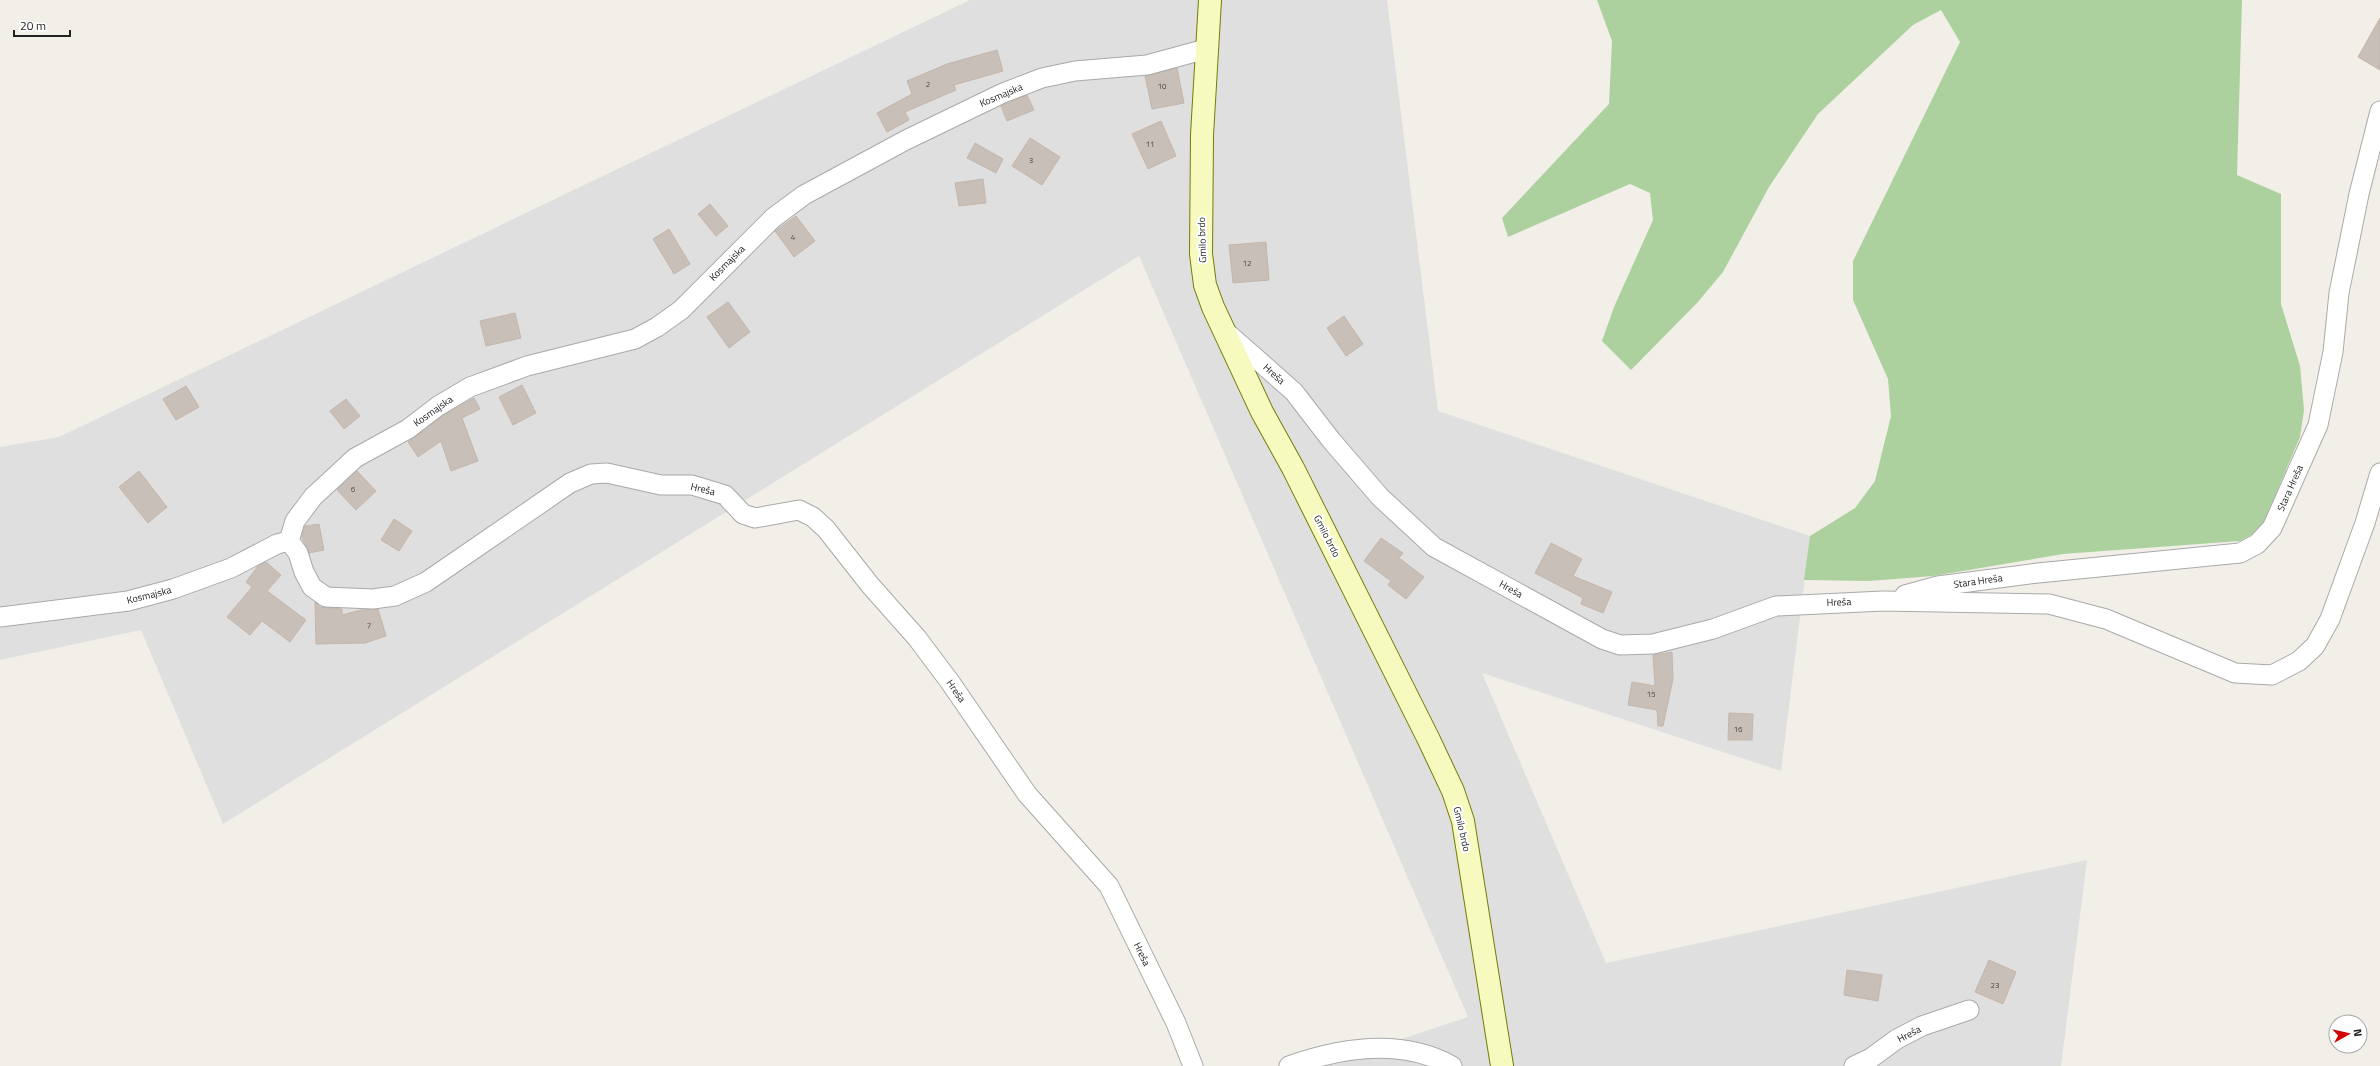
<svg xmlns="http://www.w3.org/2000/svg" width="2380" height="1066" font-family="'Titillium Web',sans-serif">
<rect width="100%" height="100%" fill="#f2efe9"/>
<!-- residential -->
<polygon fill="#e0dfdf" points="970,0 1387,0 1438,411 1810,536 1781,771 1482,673 1606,963 2087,860 2061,1066 1320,1066 1468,1017 1139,256 223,824 141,630 0,660 0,447 59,437"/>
<!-- forest -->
<polygon fill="#add19e" points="1597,0 2242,0 2237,175 2281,194 2281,304 2300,366 2304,410 2300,437 2264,522 2253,534 2240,541 2063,554 1933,576 1869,581 1804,580 1810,536 1855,508 1875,481 1891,416 1888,379 1853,300 1853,261 1960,42 1941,10 1913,25 1818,114 1769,187 1723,272 1697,303 1631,370 1602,341 1614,307 1653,220 1650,193 1630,184 1508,237 1502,218 1609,104 1612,41"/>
<!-- building -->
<g fill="#c7bfb8" stroke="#c4b6ab">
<polygon points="2380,18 2380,70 2358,57"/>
<polygon points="997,50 1003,71 954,85 956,90 905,112 909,120 887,132 877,113 912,94 907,81 947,64"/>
<polygon points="1177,68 1184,103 1152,109 1145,76"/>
<polygon points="1027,95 1034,110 1007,121 1001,106"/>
<polygon points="1161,121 1176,156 1148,169 1132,134"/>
<polygon points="1030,138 1060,157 1042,185 1012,166"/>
<polygon points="975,143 1003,159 996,173 967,158"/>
<polygon points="983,179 986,203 959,206 955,183"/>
<polygon points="710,204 728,226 716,236 698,214"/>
<polygon points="796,216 815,241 794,257 775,231"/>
<polygon points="669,229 690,264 674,274 653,239"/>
<polygon points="1266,242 1269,280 1233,283 1229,245"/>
<polygon points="728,302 750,332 729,348 707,317"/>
<polygon points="515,313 521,338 486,346 480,321"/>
<polygon points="1344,316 1363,344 1346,356 1327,328"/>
<polygon points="522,385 536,413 513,425 499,397"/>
<polygon points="186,386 199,407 176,420 163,399"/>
<polygon points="474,398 480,409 462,418 478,461 451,471 441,441 418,457 408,442 444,415"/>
<polygon points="346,399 360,416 344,429 330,411"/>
<polygon points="139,471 167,507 148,523 119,487"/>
<polygon points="357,471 376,491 356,510 337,490"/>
<polygon points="394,519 412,531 399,551 381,540"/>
<polygon points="319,524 324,550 309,553 302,537 305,526"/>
<polygon points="1381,538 1403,553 1399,558 1424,577 1406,599 1388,585 1391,581 1364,561"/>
<polygon points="1551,543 1582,559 1573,576 1612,592 1603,613 1581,604 1583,598 1535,573"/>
<polygon points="266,562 281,575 267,591 306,620 290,642 262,621 250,635 227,617 252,587 246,582 258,566"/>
<polygon points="315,602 320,607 342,609 342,615 361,610 378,609 386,636 365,643 316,644"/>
<polygon points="1672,652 1673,679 1663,726 1658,726 1657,710 1628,705 1632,682 1655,686 1653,655"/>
<polygon points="1729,713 1753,714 1752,740 1728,740"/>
<polygon points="1989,960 2016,972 2003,1004 1975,992"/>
<polygon points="1847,970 1882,975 1878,1001 1844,995"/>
</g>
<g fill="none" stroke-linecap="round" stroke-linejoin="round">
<!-- street casing -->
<g stroke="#a9a9a9" stroke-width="21">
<g id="street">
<polyline points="1225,331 1294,392 1331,440 1380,497 1434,547 1602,639 1620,645 1653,644 1713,629 1776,606 1883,601 2049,604 2106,619 2235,673 2272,675 2299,661 2315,646 2330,619 2365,523 2380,473"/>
<polyline points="289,541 298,553 304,572 312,587 326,597 373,599 395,596 426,582 570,483 591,474 607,473 661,485 692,485 725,495 743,514 755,518 799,510 813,517 826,529 870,585 917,638 950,682 1027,794 1109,886 1176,1023 1193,1066"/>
<polyline points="289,541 295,521 313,497 355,458 408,429 438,406 470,387 527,366 635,339 657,327 681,310 773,218 804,195 906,140 1003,93 1042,78 1075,71 1147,65 1206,49"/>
<polyline points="1905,595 1938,586 2038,573 2240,553 2257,544 2272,528 2318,425 2333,352 2339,293 2359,194 2380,111"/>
<polyline points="0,617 128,601 173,589 231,568 277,544 289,541"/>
<path d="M1289 1066C1340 1048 1402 1038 1452 1066"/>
<polyline points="1854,1066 1871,1058 1897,1039 1922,1026 1969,1010"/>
</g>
</g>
<!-- secondary casing -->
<g stroke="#707d05" stroke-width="24">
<polyline id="secondary" points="1210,0 1202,135 1201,254 1205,285 1213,307 1262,412 1293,468 1428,738 1453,791 1463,821 1502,1066"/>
</g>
<!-- street -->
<use href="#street" stroke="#fff" stroke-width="19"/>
<!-- secondary -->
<use href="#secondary" stroke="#f7fabf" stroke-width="22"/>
</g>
<g text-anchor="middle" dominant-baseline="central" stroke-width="4" stroke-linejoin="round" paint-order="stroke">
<!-- number labels -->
<g font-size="8" fill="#4b4948">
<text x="928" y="84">2</text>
<text x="1162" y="86">10</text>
<text x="1150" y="144">11</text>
<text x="1031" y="160">3</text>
<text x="793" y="237">4</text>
<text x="1247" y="263">12</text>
<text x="353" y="489">6</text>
<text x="369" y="625">7</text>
<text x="1651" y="694">15</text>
<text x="1738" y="729">16</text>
<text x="1995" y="985">23</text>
</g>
<!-- street labels -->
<g font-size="10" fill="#222" stroke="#fff">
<text transform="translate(1001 95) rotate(-23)">Kosmajska</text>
<text transform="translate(1202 240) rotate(-92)">Gmilo brdo</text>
<text transform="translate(727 263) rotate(-45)">Kosmajska</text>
<text transform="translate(1274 374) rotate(42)">Hreša</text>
<text transform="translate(433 411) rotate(-35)">Kosmajska</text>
<text transform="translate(2290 488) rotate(-66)">Stara Hreša</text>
<text transform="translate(703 489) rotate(14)">Hreša</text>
<text transform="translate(1327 536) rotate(63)">Gmilo brdo</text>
<text transform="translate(1978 581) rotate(-8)">Stara Hreša</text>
<text transform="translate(1511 589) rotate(29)">Hreša</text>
<text transform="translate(149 595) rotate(-14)">Kosmajska</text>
<text transform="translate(1839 602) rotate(-2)">Hreša</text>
<text transform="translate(956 691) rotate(55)">Hreša</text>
<text transform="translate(1462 829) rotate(77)">Gmilo brdo</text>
<text transform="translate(1142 954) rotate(64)">Hreša</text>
<text transform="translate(1909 1034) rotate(-27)">Hreša</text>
</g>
</g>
<!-- north arrow -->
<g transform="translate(2348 1034) rotate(82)"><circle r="19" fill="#ffffff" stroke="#a7a7a7"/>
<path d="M0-3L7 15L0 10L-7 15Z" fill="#d40000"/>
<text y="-6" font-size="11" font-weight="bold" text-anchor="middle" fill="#222222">N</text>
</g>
<!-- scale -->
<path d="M14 30v6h56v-6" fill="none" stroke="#222222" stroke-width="2"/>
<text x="20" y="30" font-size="12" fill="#222222" stroke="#ffffff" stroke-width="3" paint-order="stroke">20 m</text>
</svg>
